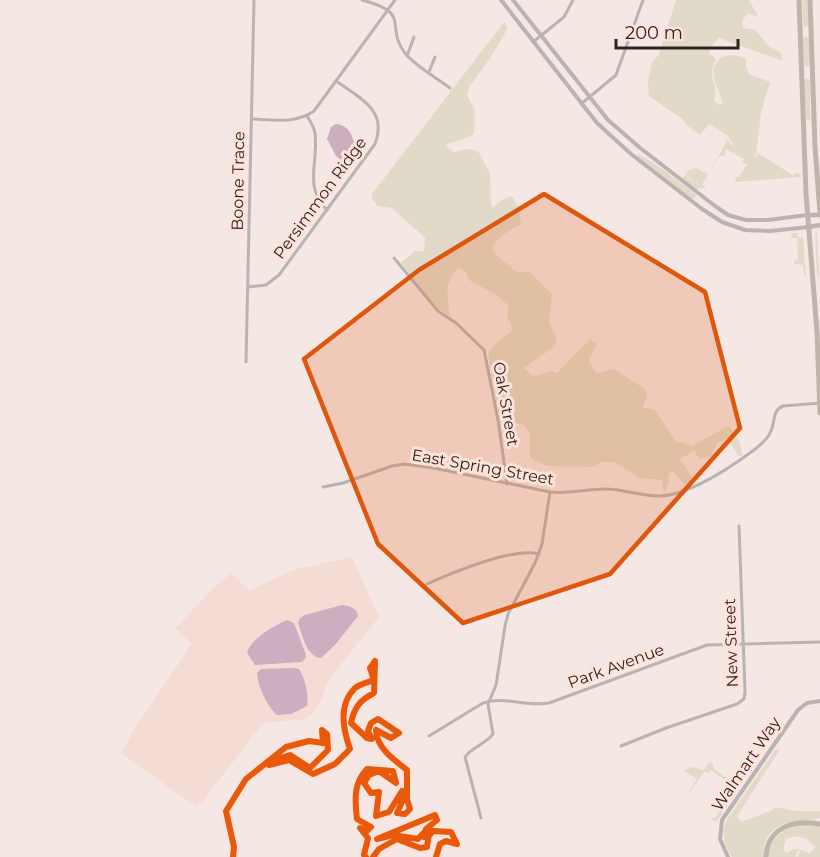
<svg xmlns="http://www.w3.org/2000/svg" width="820" height="857" font-family="Montserrat,sans-serif">
<rect width="100%" height="100%" fill="#f5e7e3"/>
<!-- built -->
<polygon fill="#f4dcd5" points="352,557 379,617 334,673 326,685 322,699 314,712 306,719 263,723 202,802 195,806 121,753 135,728 192,644 175,629 211,590 231,573 249,591 293,570"/>
<!-- green -->
<g fill="#e2dac9">
<path d="M676 0H749L758 16 747 14 742 21 743 28 755 30 769 46 780 52 783 61 719 38 713 44 709 53 716 59C706 79 719 83 714 100L718 105 723 103C721 93 715 86 714 76 711 56 731 51 746 59V68L749 74 770 82 761 113 756 155 753 156 757 157 758 153 794 176V173L801 174 800 177 736 182 735 177H739L747 164 742 163 744 159 726 149 724 156H719L702 185 706 186 704 188 696 189 683 179 684 175 701 187 685 174 691 169 696 168 708 174 728 139 731 145 735 147 728 136 709 124 700 135 689 127 681 118 649 96 648 81 652 62 659 55Z"/>
<polygon points="802,0 808,0 808,25 806,27 803,25"/>
<path d="M504 22 508 28 489 60 469 87 467 95 475 110 474 134 459 141 446 144 449 149 454 152 467 149 478 151 490 174 491 204 493 208 502 200 512 196 519 208 521 224C510 230 496 237 492 249L497 256 518 273 529 271 552 294C551 313 544 321 557 337L555 346 524 368 533 376 553 371 557 373 590 339 597 344 589 360 593 369 597 373 614 369 645 389 647 395 643 408 655 410 677 443 683 442 691 447 728 426C736 433 742 445 742 455L739 457 728 438 717 443 710 457 700 459 694 451 680 459 693 479 687 484H684L672 470 668 476 669 483 664 492 662 480 640 478 614 462H601L593 467 547 466 530 458V433L524 425 508 422 502 424 488 354 495 344 512 331 511 324 507 317 508 305 496 295 469 280 466 272 458 268C444 281 447 299 450 317L439 309 429 299 401 263 415 251H424L425 238 392 208 378 206 372 199V194Z"/>
<polygon points="805,36 809,38 810,65 806,67 804,65 803,39"/>
<polygon points="806,78 810,80 810,121 806,119 804,80"/>
<polygon points="639,154 665,171 696,195 695,198 692,199 638,157"/>
<polygon points="815,231 817,233 819,277 817,275"/>
<polygon points="792,233 803,233 797,234 799,238 803,237 806,276 804,274 803,265 794,264 794,261 798,260 797,238 791,238"/>
<path d="M777 749 779 751 737 816 741 822 773 810 774 807 797 811H820V818C794 823 764 818 764 857H732C724 844 721 836 726 821L775 750Z"/>
<polygon points="709,762 714,765 713,768 734,783 737,780 741,784 717,821 712,820 711,817 715,818 721,809 719,806 722,807 733,791 731,789 733,785 711,770 708,773 705,771 686,797 697,779 683,770 693,767 704,770"/>
<path d="M796 825H820V857H797L801 850 810 853 815 847C809 838 797 833 786 839L783 849 786 853 794 849H800L796 853V857H769C770 839 780 831 796 825Z"/>
</g>
<!-- water -->
<g fill="#ccaec1">
<path d="M336 124C350 125 353 138 356 149L348 161H343L336 156 327 139 331 127Z"/>
<path d="M342 605C350 606 357 608 358 616L335 645 321 658C306 656 303 636 298 623L300 618 305 615Z"/>
<path d="M287 620 294 623 306 655 305 659 302 662 255 665 247 653C251 638 274 626 287 620Z"/>
<path d="M294 668 299 669C305 679 309 694 307 706L291 714 277 715C267 706 258 687 257 673L261 669Z"/>
</g>
<g fill="none" stroke-linecap="round" stroke-linejoin="round">
<!-- minor -->
<g stroke="#b9b4b3" stroke-width="3">
<path d="M362 0C413 13 384 26 405 53 416 67 436 77 450 88"/>
<polyline points="533,42 564,17 573,0"/>
<polyline points="407,56 414,37"/>
<polyline points="429,72 435,57"/>
<polyline points="581,104 616,75 643,0"/>
<path d="M307 116C310 121 314 127 315 133 319 162 303 186 327 210"/>
<path d="M252 119C273 120 296 124 314 111L395 0"/>
<polyline points="394,258 438,311 456,323 484,350 498,420 507,484"/>
<path d="M248 287 266 285 279 275 375 144C388 110 360 98 336 81"/>
<polyline points="246,362 254,0"/>
<path d="M323 487 343 483 392 466 404 464 434 468 550 492C568 494 586 489 605 489 623 489 641 496 660 496 689 495 731 467 754 450 760 445 767 440 770 433 776 423 771 411 783 406L820 403"/>
<path d="M427 584C452 573 514 547 539 554"/>
<path d="M429 736 483 703C505 696 526 707 549 703L707 645 820 642"/>
<polyline points="621,746 666,728 737,704 744,699 745,692 739,526"/>
<path d="M481 818 465 757C472 747 486 744 493 734L488 704 496 685 505 626 508 614 535 563 542 544 550 492"/>
</g>
<!-- tertiary -->
<g stroke="#b9b4b3" stroke-width="4">
<polyline points="501,0 597,123 631,154 702,209 722,222 745,230 770,231 809,227"/>
<polyline points="513,0 608,120 639,147 715,206 728,215 746,220 768,220 807,215"/>
<polyline points="728,857 720,839 722,820 798,710 807,703 820,701"/>
</g>
<!-- secondary -->
<g stroke="#b9b4b3" stroke-width="4.5">
<polyline points="808,215 820,215"/>
<polyline points="809,227 820,225"/>
</g>
<!-- trunk -->
<g stroke="#bfb5ad" stroke-width="5">
<polyline points="799,0 806,194 817,332 820,413"/>
<polyline points="810,0 815,147 820,213"/>
<path d="M766 857C768 826 794 820 820 824"/>
</g>
<!-- cycleway casing -->
<g stroke="#fde3db" stroke-width="10">
<g id="cycleway">
<path d="M233 857 234 847 226 811 246 779 286 747 309 741 323 743 322 730 327 734 328 750 310 768 290 755 271 761 269 765 289 760 313 774 335 764 350 749C343 729 338 705 355 688 360 684 368 682 374 680L370 668 375 661 374 693C360 700 354 708 351 723L367 738 372 739 368 731 371 723 378 719 399 733 391 738 376 730C376 747 394 760 407 770V799L410 809 405 814 397 813 405 795 402 791 389 812 376 816 379 792 371 793 364 783 369 775 379 771 396 783 393 771 367 769C353 783 355 801 357 819L371 827 367 831 360 828 368 838 364 855 366 857"/>
<polyline points="373,857 379,849 397,839 420,848 427,847 430,826 418,839 393,835 377,839 435,815 437,820 426,829 424,837 429,836 433,831 451,832 457,844 446,841 440,844 436,857"/>
</g>
</g>
<!-- cycleway -->
<use href="#cycleway" stroke="#e8590c" stroke-width="6"/>
</g>
<!-- marked area -->
<path fill="#df560d" fill-opacity="0.2" stroke="#df560d" stroke-width="4.5" stroke-linejoin="round" d="M544 194 705 292 740 428 610 574 463 623 378 544 304 359 419 270Z"/>
<g text-anchor="middle" dominant-baseline="central" stroke-width="6" stroke-linejoin="round" paint-order="stroke">
<!-- street labels -->
<g font-size="16" fill="#2f2420" stroke="#fde3db">
<text transform="translate(238 181) rotate(-89)">Boone Trace</text>
<text transform="translate(320 198) rotate(-54)">Persimmon Ridge</text>
<text transform="translate(506 404) rotate(80)">Oak Street</text>
<text transform="translate(483 467) rotate(10)">East Spring Street</text>
<text transform="translate(731 643) rotate(-92)">New Street</text>
<text transform="translate(616 666) rotate(-20)">Park Avenue</text>
<text transform="translate(746 764) rotate(-56)">Walmart Way</text>
</g>
</g>
<!-- scale -->
<path d="M616 39v9h122v-9" fill="none" stroke="#2f2420" stroke-width="3"/>
<text x="625" y="39" font-size="18" fill="#2f2420" stroke="#fde3db" stroke-width="4.5" paint-order="stroke">200 m</text>
</svg>
